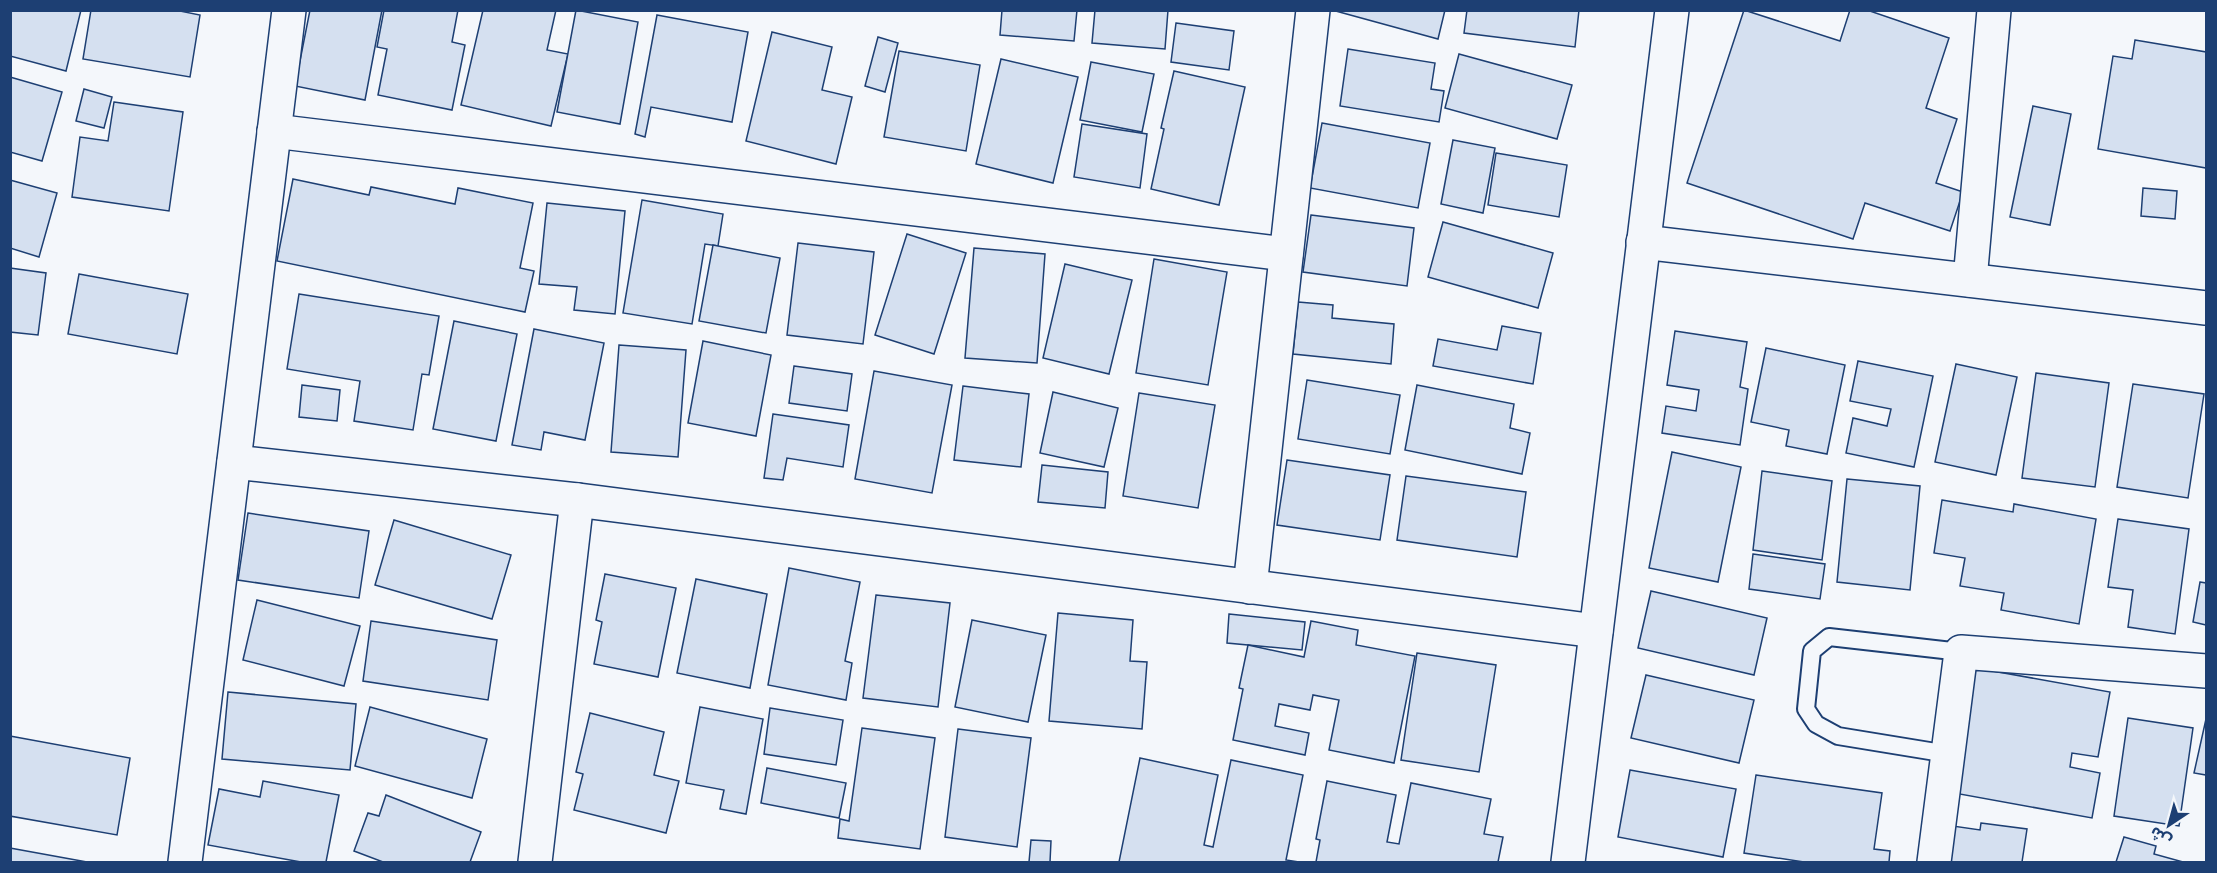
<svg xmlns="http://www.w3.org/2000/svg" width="2217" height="873" font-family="Overpass,'Noto Sans Arabic',sans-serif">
<rect width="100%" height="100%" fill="#f4f7fb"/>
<!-- building -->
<g fill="#d5e0f0" stroke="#1d3f73" stroke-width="1.5">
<polygon points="10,10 81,10 66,71 10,56"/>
<polygon points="91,10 175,10 200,15 190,77 83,59"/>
<polygon points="310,10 382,10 365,100 295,86"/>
<polygon points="384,10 458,10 452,42 465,45 452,110 378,95 387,49 377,47"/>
<polygon points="483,10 556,10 547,50 568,54 551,126 461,105"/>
<polygon points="576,10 638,22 620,124 557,112"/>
<polygon points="1002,10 1077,10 1074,41 1000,35"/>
<polygon points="1095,10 1168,10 1165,49 1092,43"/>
<polygon points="1332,10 1445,10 1438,39"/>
<polygon points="1467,10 1579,10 1575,47 1464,33"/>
<polygon points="1744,10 1840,41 1850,10 1867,10 1949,38 1926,108 1957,119 1936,183 1963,192 1950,231 1865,203 1853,239 1687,183"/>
<polygon points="657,15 748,32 732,122 651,107 645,137 635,134"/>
<polygon points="1176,23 1234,31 1229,70 1171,62"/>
<polygon points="772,32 832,47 822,90 852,97 836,164 746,141"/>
<polygon points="878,37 898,43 885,92 865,86"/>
<polygon points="2135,40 2206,52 2206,168 2098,149 2113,56 2132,59"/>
<polygon points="1348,49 1435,63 1431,89 1444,91 1439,122 1340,106"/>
<polygon points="899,51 980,65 966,151 884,137"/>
<polygon points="1459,54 1572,85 1557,139 1445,108"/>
<polygon points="1001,59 1078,77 1053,183 976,164"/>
<polygon points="1091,62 1154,74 1142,132 1080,120"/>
<polygon points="1174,71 1245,87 1219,205 1151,189 1164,129 1161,128"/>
<polygon points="10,77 62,92 42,161 10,152"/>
<polygon points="84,89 112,97 104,128 76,121"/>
<polygon points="114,102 183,112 169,211 72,197 80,137 108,141"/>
<polygon points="2033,106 2071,114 2050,225 2010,217"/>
<polygon points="1322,123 1430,143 1418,208 1310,188"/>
<polygon points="1082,124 1147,134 1140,188 1074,177"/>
<polygon points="1453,140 1495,148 1483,213 1441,204"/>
<polygon points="1496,153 1567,165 1559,217 1488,205"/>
<polygon points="293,179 369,195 371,187 455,204 458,188 533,203 520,268 534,271 525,312 277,261"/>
<polygon points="10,180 57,193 39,257 10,248"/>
<polygon points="2143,188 2177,191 2175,219 2141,216"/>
<polygon points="642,200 723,214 718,246 705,244 692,324 623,313"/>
<polygon points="547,203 625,211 615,314 574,310 577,287 539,284"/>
<polygon points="1311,215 1414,228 1407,286 1303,272"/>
<polygon points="1443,222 1553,253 1538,308 1428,277"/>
<polygon points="907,234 966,253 934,354 875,335"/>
<polygon points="798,243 874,252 863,344 787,335"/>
<polygon points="713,245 780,258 766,333 699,321"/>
<polygon points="974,248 1045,254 1037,363 965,358"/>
<polygon points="1154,259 1227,272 1208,385 1136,373"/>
<polygon points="1065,264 1132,280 1109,374 1043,358"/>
<polygon points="10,268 46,273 38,335 10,332"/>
<polygon points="79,274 188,294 177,354 68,334"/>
<polygon points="299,294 439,316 429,375 422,374 413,430 354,421 360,381 287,369"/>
<polygon points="1298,302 1333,305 1332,318 1394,324 1391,364 1293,354"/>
<polygon points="454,321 517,334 496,441 433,429"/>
<polygon points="1502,326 1541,333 1533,384 1433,366 1438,339 1497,350"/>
<polygon points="534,329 604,343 585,440 544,432 541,450 512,445"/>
<polygon points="1675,331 1747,342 1740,387 1748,389 1740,445 1662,433 1666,406 1696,411 1699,390 1667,385"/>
<polygon points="703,341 771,355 756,436 688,423"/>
<polygon points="619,345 686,350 678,457 611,452"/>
<polygon points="1766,348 1845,365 1827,454 1786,446 1789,430 1751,422"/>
<polygon points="1858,361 1933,376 1914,467 1846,453 1853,418 1887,426 1891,409 1850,401"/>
<polygon points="1956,364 2017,377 1996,475 1935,462"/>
<polygon points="794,366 852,374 847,411 789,403"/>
<polygon points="874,371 952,385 932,493 855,479"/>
<polygon points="2036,373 2109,383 2095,487 2022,478"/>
<polygon points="1307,380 1400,395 1390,454 1298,439"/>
<polygon points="2133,384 2204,394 2188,498 2117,487"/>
<polygon points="302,385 340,390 337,421 299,417"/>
<polygon points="1417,385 1514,404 1510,428 1530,433 1522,474 1405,450"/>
<polygon points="963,386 1029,394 1021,467 954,460"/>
<polygon points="1053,392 1118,408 1104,467 1040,453"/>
<polygon points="1139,393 1215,405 1198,508 1123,496"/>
<polygon points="773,414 849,425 843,467 787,458 783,480 764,478"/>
<polygon points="1672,452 1741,467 1718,582 1649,568"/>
<polygon points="1287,460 1390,475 1380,540 1277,525"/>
<polygon points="1042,465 1108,472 1105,508 1038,502"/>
<polygon points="1762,471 1832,481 1822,560 1753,550"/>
<polygon points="1406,476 1526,492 1517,557 1397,540"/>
<polygon points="1847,479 1920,486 1910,590 1837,582"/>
<polygon points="1942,500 2013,512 2014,504 2096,519 2079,624 2001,610 2004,593 1960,586 1965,558 1934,553"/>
<polygon points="248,513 369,531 359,598 238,580"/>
<polygon points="2118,519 2189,529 2175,634 2128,627 2133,590 2108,587"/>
<polygon points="394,520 511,555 492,619 375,585"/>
<polygon points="1753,554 1825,564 1820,599 1749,589"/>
<polygon points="789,568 860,582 845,661 852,663 846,700 768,685"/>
<polygon points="605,574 676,588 658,677 594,664 602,622 596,620"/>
<polygon points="696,579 767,594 750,688 677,673"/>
<polygon points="2200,582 2206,583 2206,625 2193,622"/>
<polygon points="1651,591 1767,618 1754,675 1638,648"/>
<polygon points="876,595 950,603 938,707 863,698"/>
<polygon points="257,600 360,626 344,686 243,660"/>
<polygon points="1058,613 1133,620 1130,661 1147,662 1142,729 1049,721"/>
<polygon points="1229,614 1305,622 1302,650 1227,643"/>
<polygon points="972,620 1046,635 1028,722 955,707"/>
<polygon points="371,621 497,640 488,700 363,681"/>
<polygon points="1311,621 1358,630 1356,645 1415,656 1394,763 1329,750 1339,700 1313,695 1310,710 1279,704 1275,726 1309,733 1305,755 1233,740 1243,689 1239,688 1248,645 1304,657"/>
<polygon points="1417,653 1496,665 1479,772 1401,760"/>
<polygon points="1965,666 2110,692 2098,757 2072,753 2070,767 2100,773 2092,818 1943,791"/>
<polygon points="1646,675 1754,700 1739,763 1631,738"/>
<polygon points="228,692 356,704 350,770 222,759"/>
<polygon points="370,707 487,739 472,798 355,766"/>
<polygon points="700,707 763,719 746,814 720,809 724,790 686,783"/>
<polygon points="770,708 843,720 836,765 764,754"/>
<polygon points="590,713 664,732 654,775 679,781 666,833 574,810 583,774 576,772"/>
<polygon points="2128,718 2193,728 2179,826 2114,816"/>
<polygon points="2206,719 2206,775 2194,773"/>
<polygon points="862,728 935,738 920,849 838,838 840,819 849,821"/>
<polygon points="958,729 1031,738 1017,847 945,837"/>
<polygon points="10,736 130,758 117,835 10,816"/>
<polygon points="1140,758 1218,775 1204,845 1213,847 1231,760 1303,775 1286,860 1299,862 1119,862"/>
<polygon points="767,768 846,783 839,818 761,803"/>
<polygon points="1630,770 1736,789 1723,857 1618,837"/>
<polygon points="1756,775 1882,793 1874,849 1890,851 1889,862 1804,862 1744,853"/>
<polygon points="263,781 339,795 326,862 301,862 208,845 219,789 260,797"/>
<polygon points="1327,781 1396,795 1387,842 1399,844 1411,783 1491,799 1484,834 1503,837 1498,862 1316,862 1320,840 1316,839"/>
<polygon points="386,795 481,832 470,862 383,862 354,851 368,813 379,816"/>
<polygon points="1981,823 2027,829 2022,862 1948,862 1953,826 1980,830"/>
<polygon points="2124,837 2156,846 2154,854 2183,862 2116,862"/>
<polygon points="1031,840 1051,841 1050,862 1029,862"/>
<polygon points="10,848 87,862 10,862"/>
</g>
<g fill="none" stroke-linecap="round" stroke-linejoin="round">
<!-- lane casing -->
<g stroke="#1d3f73" stroke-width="20">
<polyline id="lane" points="1948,754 1838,736 1816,724 1806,709 1812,651 1829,637 1961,652"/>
</g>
<!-- street casing -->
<g stroke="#1d3f73" stroke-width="36">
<g id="street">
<polyline points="274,131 1286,254"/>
<polyline points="1643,242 2206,308"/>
<polyline points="1970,280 1994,10"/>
<polyline points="234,462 577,500 1596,631"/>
<polyline points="1250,587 1313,10"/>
<polyline points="185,862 289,10"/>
<polyline points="535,862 577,500"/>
<polyline points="1568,862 1672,10"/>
<polyline points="1934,862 1961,652 2206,671"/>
</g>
</g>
<!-- lane -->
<use href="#lane" stroke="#f4f7fb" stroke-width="16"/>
<!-- street -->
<use href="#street" stroke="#f4f7fb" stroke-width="33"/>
</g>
<!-- border -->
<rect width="2217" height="873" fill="none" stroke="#1d3f73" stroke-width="24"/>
<!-- north arrow -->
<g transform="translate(2169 825) rotate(216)" stroke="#f4f7fb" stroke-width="4.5" paint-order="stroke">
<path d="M0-4.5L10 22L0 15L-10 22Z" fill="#1d3f73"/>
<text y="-9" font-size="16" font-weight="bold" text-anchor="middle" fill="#1d3f73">ش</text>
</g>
</svg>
